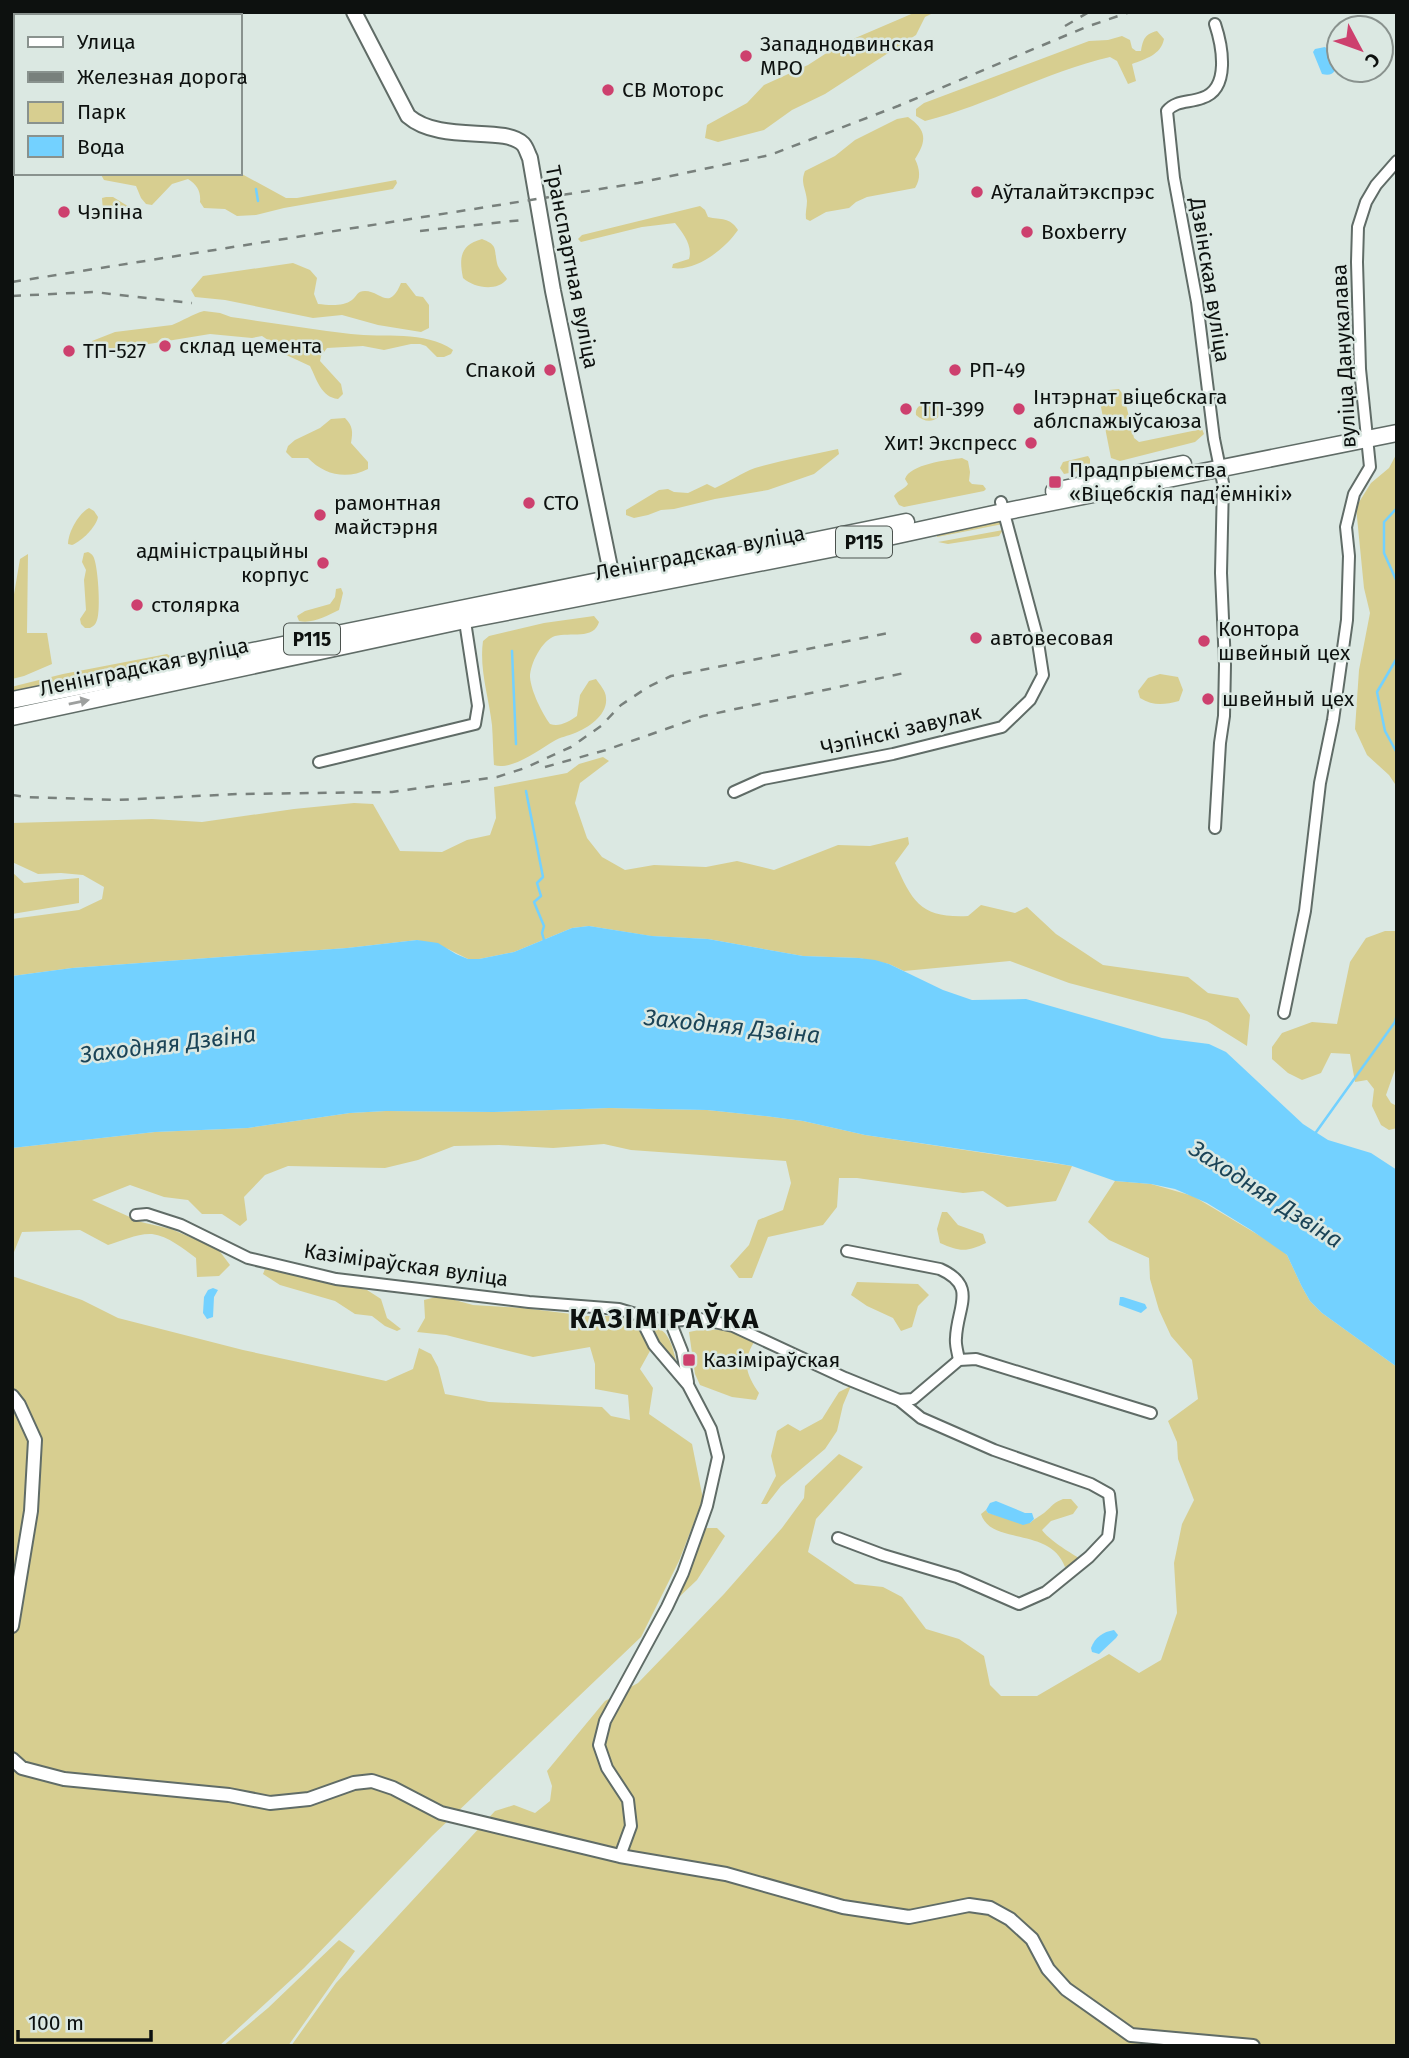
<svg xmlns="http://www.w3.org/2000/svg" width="1409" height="2058" font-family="'Fira Sans',sans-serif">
<rect width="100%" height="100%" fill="#dbe8e2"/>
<!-- green -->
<g fill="#d7ce90">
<polygon points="916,12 935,12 925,17 916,35 825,94 792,110 764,130 718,142 705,138 707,125 747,103 764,85 808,65 839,45"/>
<path d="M1157 31 1164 39C1161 55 1145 59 1132 64L1136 81 1128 84 1117 61 1110 57C1046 72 988 105 925 121L916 116V109L924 103 1089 41 1108 40 1122 36 1130 40 1132 48 1136 51H1141C1143 39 1145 34 1157 31Z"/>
<path d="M908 117C927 130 927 141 915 159 920 169 921 179 915 188L867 197 856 202 849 208 826 212 810 221 806 219C805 213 807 207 807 201 806 188 800 183 805 171L835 156 855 140 897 119Z"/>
<path d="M100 173H240L286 198H297L396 180 397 183 393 189 284 208 256 215 237 216 225 209 204 208 200 202C201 191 197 185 188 179L172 184 152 205 146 204 141 198 136 186 104 180Z"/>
<polygon points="106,197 113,197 131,208 107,214 103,211 102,198"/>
<path d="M700 206 705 210 708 217C721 220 730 217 738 230 725 249 696 272 672 268L673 264 689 259C693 246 683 233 675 223L642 227 581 242 578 239 582 235Z"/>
<path d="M482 239C498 245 494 249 497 263 498 269 504 274 507 279 497 292 474 288 463 278 459 258 460 245 482 239Z"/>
<path d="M293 263 310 270 317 278 314 294 318 304C328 305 343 307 352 300 357 296 357 291 365 291 381 291 389 312 401 283H406L416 296 423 297 429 305V328L421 332 378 325 342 315 313 318 225 300 195 297 191 290 203 276Z"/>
<path d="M204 311 220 313 231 317C271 323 311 329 351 334 383 338 425 330 453 350L451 354 444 357H437L426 346 420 344H411L384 350 363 346 327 348 321 356 320 361 341 384 343 394 338 399C321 397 317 380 310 366L282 353 274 348 268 340 262 336 252 338 210 334 112 350 99 348 92 345V341L115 332 172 325C183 321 192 314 204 311Z"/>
<polygon points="1119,389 1124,396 1134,438 1139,442 1202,429 1204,434 1195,442 1120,461 1111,458 1099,397 1109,390"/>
<path d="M927 402H936L943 408C939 423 926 424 916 415 915 407 920 405 927 402Z"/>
<path d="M345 418C353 426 353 432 351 443L368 462V469C347 480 324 475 308 458H292L286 452 288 446 295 440 320 428 331 419Z"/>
<path d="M838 449 839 454 814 474 768 490 715 499 674 509 661 510 648 515 634 518 626 515V510L659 490 668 489 674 492 688 493 707 484 715 488C729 482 741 473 755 468 782 460 811 455 838 449Z"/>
<polygon points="1397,453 1397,787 1389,775 1367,755 1355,729 1359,670 1370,613 1364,588 1356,507 1371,483 1389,468"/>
<polygon points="1088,456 1090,459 1090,469 1064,474 1060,468 1063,462"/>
<path d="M962 458 968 461 970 472 969 481 972 484 983 485 986 489 984 491 904 507 899 505 894 496C898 490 904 490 908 484L905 479C910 464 947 460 962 458Z"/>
<path d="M89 508 94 511 98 517C96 527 82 541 72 545L68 544C68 532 79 513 89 508Z"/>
<polygon points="997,520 1003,524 937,537 937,534"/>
<polygon points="1003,530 999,536 948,544 938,542"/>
<path d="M88 552C90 553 92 554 93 556 98 563 101 611 97 620 95 625 95 625 90 628H85L81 624 80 619 86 610 84 580 86 570 82 562 84 553Z"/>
<polygon points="28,554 27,633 47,633 52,664 24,676 12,679 12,606 20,559"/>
<path d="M341 588 343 593 339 610C326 616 313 624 299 621L297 616 305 611 330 604 335 597 336 589Z"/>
<path d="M594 616 599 622C594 640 570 632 555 636 542 640 530 664 530 677 531 691 542 713 550 724 560 727 568 722 577 716L580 695 589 681 596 679C600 685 606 691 606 698 608 715 588 728 575 733 568 736 560 737 554 741 539 750 511 771 494 765 493 752 493 739 492 725 489 698 479 669 483 641L489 636 544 623Z"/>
<polygon points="167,654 170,656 168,661 156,664 106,670 85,677 59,681 12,694 12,687 15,686 63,674"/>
<path d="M1160 674 1178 677 1183 690 1179 701C1164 705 1153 706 1140 698L1138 691 1148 678Z"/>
<path d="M603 757 609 761 580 783 575 803 587 838 602 857 625 870 654 865 706 867 737 861 774 870 838 845 870 846 908 837 909 844 895 863C913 903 921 918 968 916L981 905 1015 913 1027 907 1056 934 1103 965 1188 977 1208 993 1238 998 1250 1015 1247 1046 1207 1021 1183 1013 1069 983 1010 961 904 971 889 964 859 958 803 956 708 939 651 936 589 926 572 928 514 952 479 959H468L448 949 417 940 347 948 72 968 12 976V919L79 910 102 899 104 887 83 875 61 873 38 874 12 862V823L152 819 202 822 294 809 354 803 373 804 400 851 442 852 467 840 490 835 496 818 494 787 567 773 579 764Z"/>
<polygon points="12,872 24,883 79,878 79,903 12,914"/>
<polygon points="1385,931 1397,931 1397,1064 1386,1095 1391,1103 1397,1106 1397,1128 1389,1130 1381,1125 1372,1106 1374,1089 1367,1080 1355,1082 1350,1054 1331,1053 1321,1073 1302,1080 1288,1073 1272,1059 1272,1047 1282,1033 1312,1022 1337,1024 1350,962 1366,938"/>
<path d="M609 1108 707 1110 765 1116 803 1121 865 1135 1072 1166 1056 1201 1007 1207 983 1191 963 1193 857 1178H839L837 1207 823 1225 768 1237 752 1278H739L730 1266 749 1245 758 1220 783 1210 791 1183 786 1161 631 1150 604 1144 553 1148 499 1145 454 1146 418 1160 385 1168 288 1166 265 1175 244 1197 247 1220 240 1226 222 1214H202L188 1200 164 1197 130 1185 92 1200 141 1222 171 1229 218 1249 230 1265 219 1276 197 1277 196 1258C184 1249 168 1236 152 1234 138 1233 121 1241 108 1245L80 1230 22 1232 12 1257V1148L155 1132 248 1128 350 1113 386 1111 494 1112Z"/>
<polygon points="1115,1181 1151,1184 1193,1196 1277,1246 1287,1255 1302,1287 1310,1301 1322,1313 1397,1367 1397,2046 291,2046 336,1983 495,1811 514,1805 535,1813 550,1801 552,1786 547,1771 605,1701 638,1683 724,1594 782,1528 804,1498 805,1486 839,1454 863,1467 816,1519 808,1552 855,1584 883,1587 902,1597 926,1629 959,1639 984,1656 990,1685 1001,1696 1037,1696 1109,1654 1139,1673 1161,1660 1177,1613 1174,1563 1182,1524 1194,1500 1178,1459 1177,1442 1168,1421 1198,1399 1192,1360 1171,1336 1159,1310 1150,1279 1149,1258 1109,1240 1088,1222"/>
<path d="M942 1212H947L958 1225 983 1234 986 1243C967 1252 960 1252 940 1243L937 1229Z"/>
<polygon points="265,1269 367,1290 381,1299 387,1318 401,1329 397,1331 385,1326 372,1316 355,1314 335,1301 280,1285 263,1274"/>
<polygon points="12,1276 82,1300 118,1318 243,1350 386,1381 413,1369 419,1348 431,1354 438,1367 445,1394 489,1402 602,1407 611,1416 630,1420 628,1395 595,1389 595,1364 590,1347 533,1357 446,1335 417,1332 425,1318 424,1300 440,1296 473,1305 523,1308 588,1316 620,1316 637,1326 650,1351 640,1369 653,1388 649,1414 692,1444 703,1499 679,1561 641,1637 432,1836 304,1968 219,2046 12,2046"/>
<polygon points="857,1282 918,1284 929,1295 918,1306 912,1327 901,1331 893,1318 867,1306 851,1295"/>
<path d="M656 1327C671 1333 673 1350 677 1364L655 1338 652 1330Z"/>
<path d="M704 1329 734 1331 754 1342C742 1362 746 1374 759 1393L756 1400 732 1397 700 1385 695 1374 689 1332Z"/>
<polygon points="851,1386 843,1405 837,1431 825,1449 781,1486 767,1504 761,1504 776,1476 771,1456 777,1431 788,1424 800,1431 822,1419 839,1392"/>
<path d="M1063 1499H1071L1078 1507 1073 1514 1051 1521 1042 1530C1048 1539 1069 1552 1079 1558L1070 1566 1065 1567C1050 1526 991 1546 981 1514L986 1510 988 1513 1030 1523C1035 1518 1039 1517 1044 1513 1053 1506 1051 1504 1063 1499Z"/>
<polygon points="707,1528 717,1528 725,1536 697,1580 678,1598 701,1532"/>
<polygon points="339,1940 355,1951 288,2046 223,2046 268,2008"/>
</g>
<!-- water -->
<g fill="#73d1ff">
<path d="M1325 47C1333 54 1344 79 1322 74L1313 52 1315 49Z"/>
<polygon points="589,926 652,936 708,939 803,956 859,958 875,960 889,964 943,990 972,1000 1026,999 1162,1038 1209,1044 1226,1052 1303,1124 1328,1140 1371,1153 1397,1170 1397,1367 1322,1313 1310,1301 1302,1287 1287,1255 1251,1230 1207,1203 1175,1189 1151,1184 1115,1181 1072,1166 1049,1162 865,1135 803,1121 765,1116 707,1110 609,1108 494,1112 386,1111 350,1113 248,1128 155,1132 12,1148 12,976 72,968 347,948 417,940 438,943 456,954 468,959 479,959 514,952 572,928"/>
<polygon points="213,1288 218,1290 214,1297 213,1317 207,1319 203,1313 204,1297 208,1290"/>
<polygon points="1120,1297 1123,1297 1145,1304 1147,1308 1141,1313 1119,1305"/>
<polygon points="996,1501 1025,1513 1032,1513 1034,1519 1030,1523 1023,1525 988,1513 986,1510 990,1503"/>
<path d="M1114 1630 1118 1635 1116 1638 1099 1654 1092 1652 1091 1648C1095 1637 1103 1632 1114 1630Z"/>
</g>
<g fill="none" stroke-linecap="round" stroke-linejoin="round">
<!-- stream -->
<g stroke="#73d1ff" stroke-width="2.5">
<polyline points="256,189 258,201"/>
<polyline points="1397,508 1384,522 1384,553 1397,582"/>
<polyline points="512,651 516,744"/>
<polyline points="1397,658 1377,692 1385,731 1397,753"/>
<polyline points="526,791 543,877 537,883 541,896 534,902 544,926 542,933 544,940"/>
<polyline points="1314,1135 1395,1022 1397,1014"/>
</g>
<!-- minor casing -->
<g stroke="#606c67" stroke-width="14">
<g id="minor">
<polyline points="319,762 475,724 478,706 464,615"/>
<polyline points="734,792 763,779 893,754 1002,727 1030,700 1043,675 1037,636 1001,502"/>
<path d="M1215 828 1220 743 1224 716 1225 665 1221 573 1223 483 1214 439 1197 302 1174 178 1167 111C1176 100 1189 103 1202 98 1231 89 1222 45 1215 24"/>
<polyline points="1284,1013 1305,911 1320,783 1333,720 1347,620 1349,556 1346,527 1354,494 1370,467 1360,369 1357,262 1358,227 1366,202 1376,185 1397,161"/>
<polyline points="136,1215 147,1214 181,1225 248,1258 336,1279 529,1302 619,1309 639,1315 670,1321 700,1319 733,1326 845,1378 899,1400 921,1418 994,1450 1091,1484 1109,1494 1111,1512 1108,1537 1089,1557 1046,1592 1019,1604 957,1577 883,1555 838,1538"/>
<path d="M847 1251 940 1269C978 1286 957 1307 956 1338 955 1345 958 1353 959 1360"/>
<polyline points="670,1321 682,1351 688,1382"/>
<polyline points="899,1400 913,1399 959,1360 976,1359 1151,1413"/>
<polyline points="620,1856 631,1826 628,1800 607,1768 599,1745 605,1721 667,1607 683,1573 707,1506 718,1457 711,1429 688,1385 654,1345 639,1315"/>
</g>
</g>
<!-- tertiary casing -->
<g stroke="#606c67" stroke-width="16">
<g id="tertiary">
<polyline points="12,1396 19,1405 35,1440 31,1511 12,1626"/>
<polyline points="12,1759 22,1768 64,1779 229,1795 270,1803 309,1799 354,1783 372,1781 393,1788 441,1813 620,1856 726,1874 843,1907 909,1917 969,1905 990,1908 1010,1919 1032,1939 1048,1969 1066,1989 1131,2035 1253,2046"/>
</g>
</g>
<!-- secondary casing -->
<g stroke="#606c67" stroke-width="18">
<path id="secondary" d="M354 12 408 116C440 144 504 125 523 144 526 147 528 154 530 158L553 291 614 587"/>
</g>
<!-- primary casing -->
<g stroke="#606c67" stroke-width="19">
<g id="primary">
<polyline points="1054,491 1183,464"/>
<polyline points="12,700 613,578 744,555 906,522"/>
<polyline points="12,717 465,620 861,543 1003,512 1397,433"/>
</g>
</g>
<!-- minor -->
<use href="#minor" stroke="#fff" stroke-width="10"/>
<!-- tertiary -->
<use href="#tertiary" stroke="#fff" stroke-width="12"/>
<!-- secondary -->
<use href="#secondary" stroke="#fff" stroke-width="14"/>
<!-- primary -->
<use href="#primary" stroke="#fff" stroke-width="16"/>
<!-- rail -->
<g stroke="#78807c" stroke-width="2.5" stroke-dasharray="9 9" stroke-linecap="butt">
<polyline points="1065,26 1089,12"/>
<polyline points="420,231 522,220"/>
<polyline points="12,282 638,183 770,155 898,106 1086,27 1130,12"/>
<polyline points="12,296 94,292 192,303"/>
<polyline points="545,767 606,750 703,716 909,672"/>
<polyline points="12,795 26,797 117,800 238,794 392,792 497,777 525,768 571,747 601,726 621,705 648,687 671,676 888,633"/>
</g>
</g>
<!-- one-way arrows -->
<defs><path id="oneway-solid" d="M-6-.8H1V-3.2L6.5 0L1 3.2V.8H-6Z" transform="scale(1.75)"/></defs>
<use fill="#9ea09f" href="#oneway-solid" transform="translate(79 702) rotate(-12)"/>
<!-- markers -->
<g fill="#cd406e" stroke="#dbe8e2" stroke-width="2.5">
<circle cx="746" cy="56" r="7"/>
<circle cx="608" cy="90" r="7"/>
<circle cx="977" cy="192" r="7"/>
<circle cx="64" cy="212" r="7"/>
<circle cx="1027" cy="232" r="7"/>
<circle cx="165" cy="346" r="7"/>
<circle cx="69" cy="351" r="7"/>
<circle cx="550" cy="370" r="7"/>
<circle cx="955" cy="370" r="7"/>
<circle cx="906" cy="409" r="7"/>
<circle cx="1019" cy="409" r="7"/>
<circle cx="1031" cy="443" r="7"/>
<rect x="1048" y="475" width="14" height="14" rx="3.5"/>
<circle cx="529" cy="503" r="7"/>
<circle cx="320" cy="515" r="7"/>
<circle cx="323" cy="563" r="7"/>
<circle cx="137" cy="605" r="7"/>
<circle cx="976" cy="638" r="7"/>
<circle cx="1204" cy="641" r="7"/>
<circle cx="1208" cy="699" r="7"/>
<rect x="682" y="1353" width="14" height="14" rx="3.5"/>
</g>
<g text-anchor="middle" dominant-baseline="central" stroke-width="5" stroke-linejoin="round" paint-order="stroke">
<!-- shield labels -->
<g fill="#dbe8e2" stroke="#4b524e" stroke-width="2">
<rect x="836" y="526.5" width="56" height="31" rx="5"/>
<rect x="284" y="623.5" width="56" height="31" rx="5"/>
</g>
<g font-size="19" font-weight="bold" fill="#0d110f">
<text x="864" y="542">Р115</text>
<text x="312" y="639">Р115</text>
</g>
<!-- poi labels -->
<g font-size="21" fill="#0d110f" stroke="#dbe8e2" text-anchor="start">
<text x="760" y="44">Западнодвинская<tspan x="760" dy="24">МРО</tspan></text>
<text x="622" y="90">СВ Моторс</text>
<text x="991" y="192">Аўталайтэкспрэс</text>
<text x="78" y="212">Чэпіна</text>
<text x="1041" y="232">Boxberry</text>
<text x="179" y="346">склад цемента</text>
<text x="83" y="351">ТП-527</text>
<text x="536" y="370" text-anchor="end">Спакой</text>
<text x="969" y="370">РП-49</text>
<text x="1033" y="397">Інтэрнат віцебскага<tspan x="1033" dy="24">аблспажыўсаюза</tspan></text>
<text x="920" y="409">ТП-399</text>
<text x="1017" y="443" text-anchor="end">Хит! Экспресс</text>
<text x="1069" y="470">Прадпрыемства<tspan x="1069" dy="24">«Віцебскія падʼёмнікі»</tspan></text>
<text x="334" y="503">рамонтная<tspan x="334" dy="24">майстэрня</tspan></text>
<text x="543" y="503">СТО</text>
<text x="309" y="551" text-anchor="end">адміністрацыйны<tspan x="309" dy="24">корпус</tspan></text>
<text x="151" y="605">столярка</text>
<text x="1218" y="629">Контора<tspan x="1218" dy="24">швейный цех</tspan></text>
<text x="990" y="638">автовесовая</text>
<text x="1222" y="699">швейный цех</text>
<text x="703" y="1360">Казіміраўская</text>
</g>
<!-- street labels -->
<g font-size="21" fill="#0d110f" stroke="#dbe8e2">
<text transform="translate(572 267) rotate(79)">Транспартная вуліца</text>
<text transform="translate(1210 280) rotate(81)">Дзвінская вуліца</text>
<text transform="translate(1344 356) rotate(-93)">вуліца Данукалава</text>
<text transform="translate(700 553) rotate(-11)">Ленінградская вуліца</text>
<text transform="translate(144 667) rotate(-12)">Ленінградская вуліца</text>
<text transform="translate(901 730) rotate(-13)">Чэпінскі завулак</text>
<text transform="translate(406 1265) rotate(8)">Казіміраўская вуліца</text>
</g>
<!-- water labels -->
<g font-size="23" font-style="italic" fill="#1b4457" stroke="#dbe8e2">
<text transform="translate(732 1026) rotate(6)">Заходняя Дзвіна</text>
<text transform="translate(168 1044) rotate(-7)">Заходняя Дзвіна</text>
<text transform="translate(1266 1194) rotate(33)">Заходняя Дзвіна</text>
</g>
<!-- district labels -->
<g font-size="28" font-weight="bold" letter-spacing="2" fill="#0d110f" stroke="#dbe8e2">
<text x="665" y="1318">КАЗІМІРАЎКА</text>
</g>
</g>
<!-- border -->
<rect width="1409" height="2058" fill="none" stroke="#0d110f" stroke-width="28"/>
<!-- legend -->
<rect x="14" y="14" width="228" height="161" fill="#dbe8e2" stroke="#89928e" stroke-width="2"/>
<rect x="28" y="37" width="35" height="10" fill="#ffffff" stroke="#89928e" stroke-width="2"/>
<text x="77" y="49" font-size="21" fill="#0d110f">Улица</text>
<rect x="28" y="72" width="35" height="10" fill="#78807c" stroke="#89928e" stroke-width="2"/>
<text x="77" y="84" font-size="21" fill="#0d110f">Железная дорога</text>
<rect x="28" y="102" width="35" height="21" fill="#d7ce90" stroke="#89928e" stroke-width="2"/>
<text x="77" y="119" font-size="21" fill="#0d110f">Парк</text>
<rect x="28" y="136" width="35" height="21" fill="#73d1ff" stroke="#89928e" stroke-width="2"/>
<text x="77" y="154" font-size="21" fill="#0d110f">Вода</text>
<!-- north arrow -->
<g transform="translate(1360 49) rotate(131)"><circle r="33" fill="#dbe8e2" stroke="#89928e" stroke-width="2"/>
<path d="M0-5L12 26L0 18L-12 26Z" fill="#cd406e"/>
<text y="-10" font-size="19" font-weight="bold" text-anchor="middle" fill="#0d110f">С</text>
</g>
<!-- scale -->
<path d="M18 2030v10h133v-10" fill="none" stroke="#0d110f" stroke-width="3.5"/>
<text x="28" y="2030" font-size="21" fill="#0d110f" stroke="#dbe8e2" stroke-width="5" paint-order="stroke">100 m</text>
</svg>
